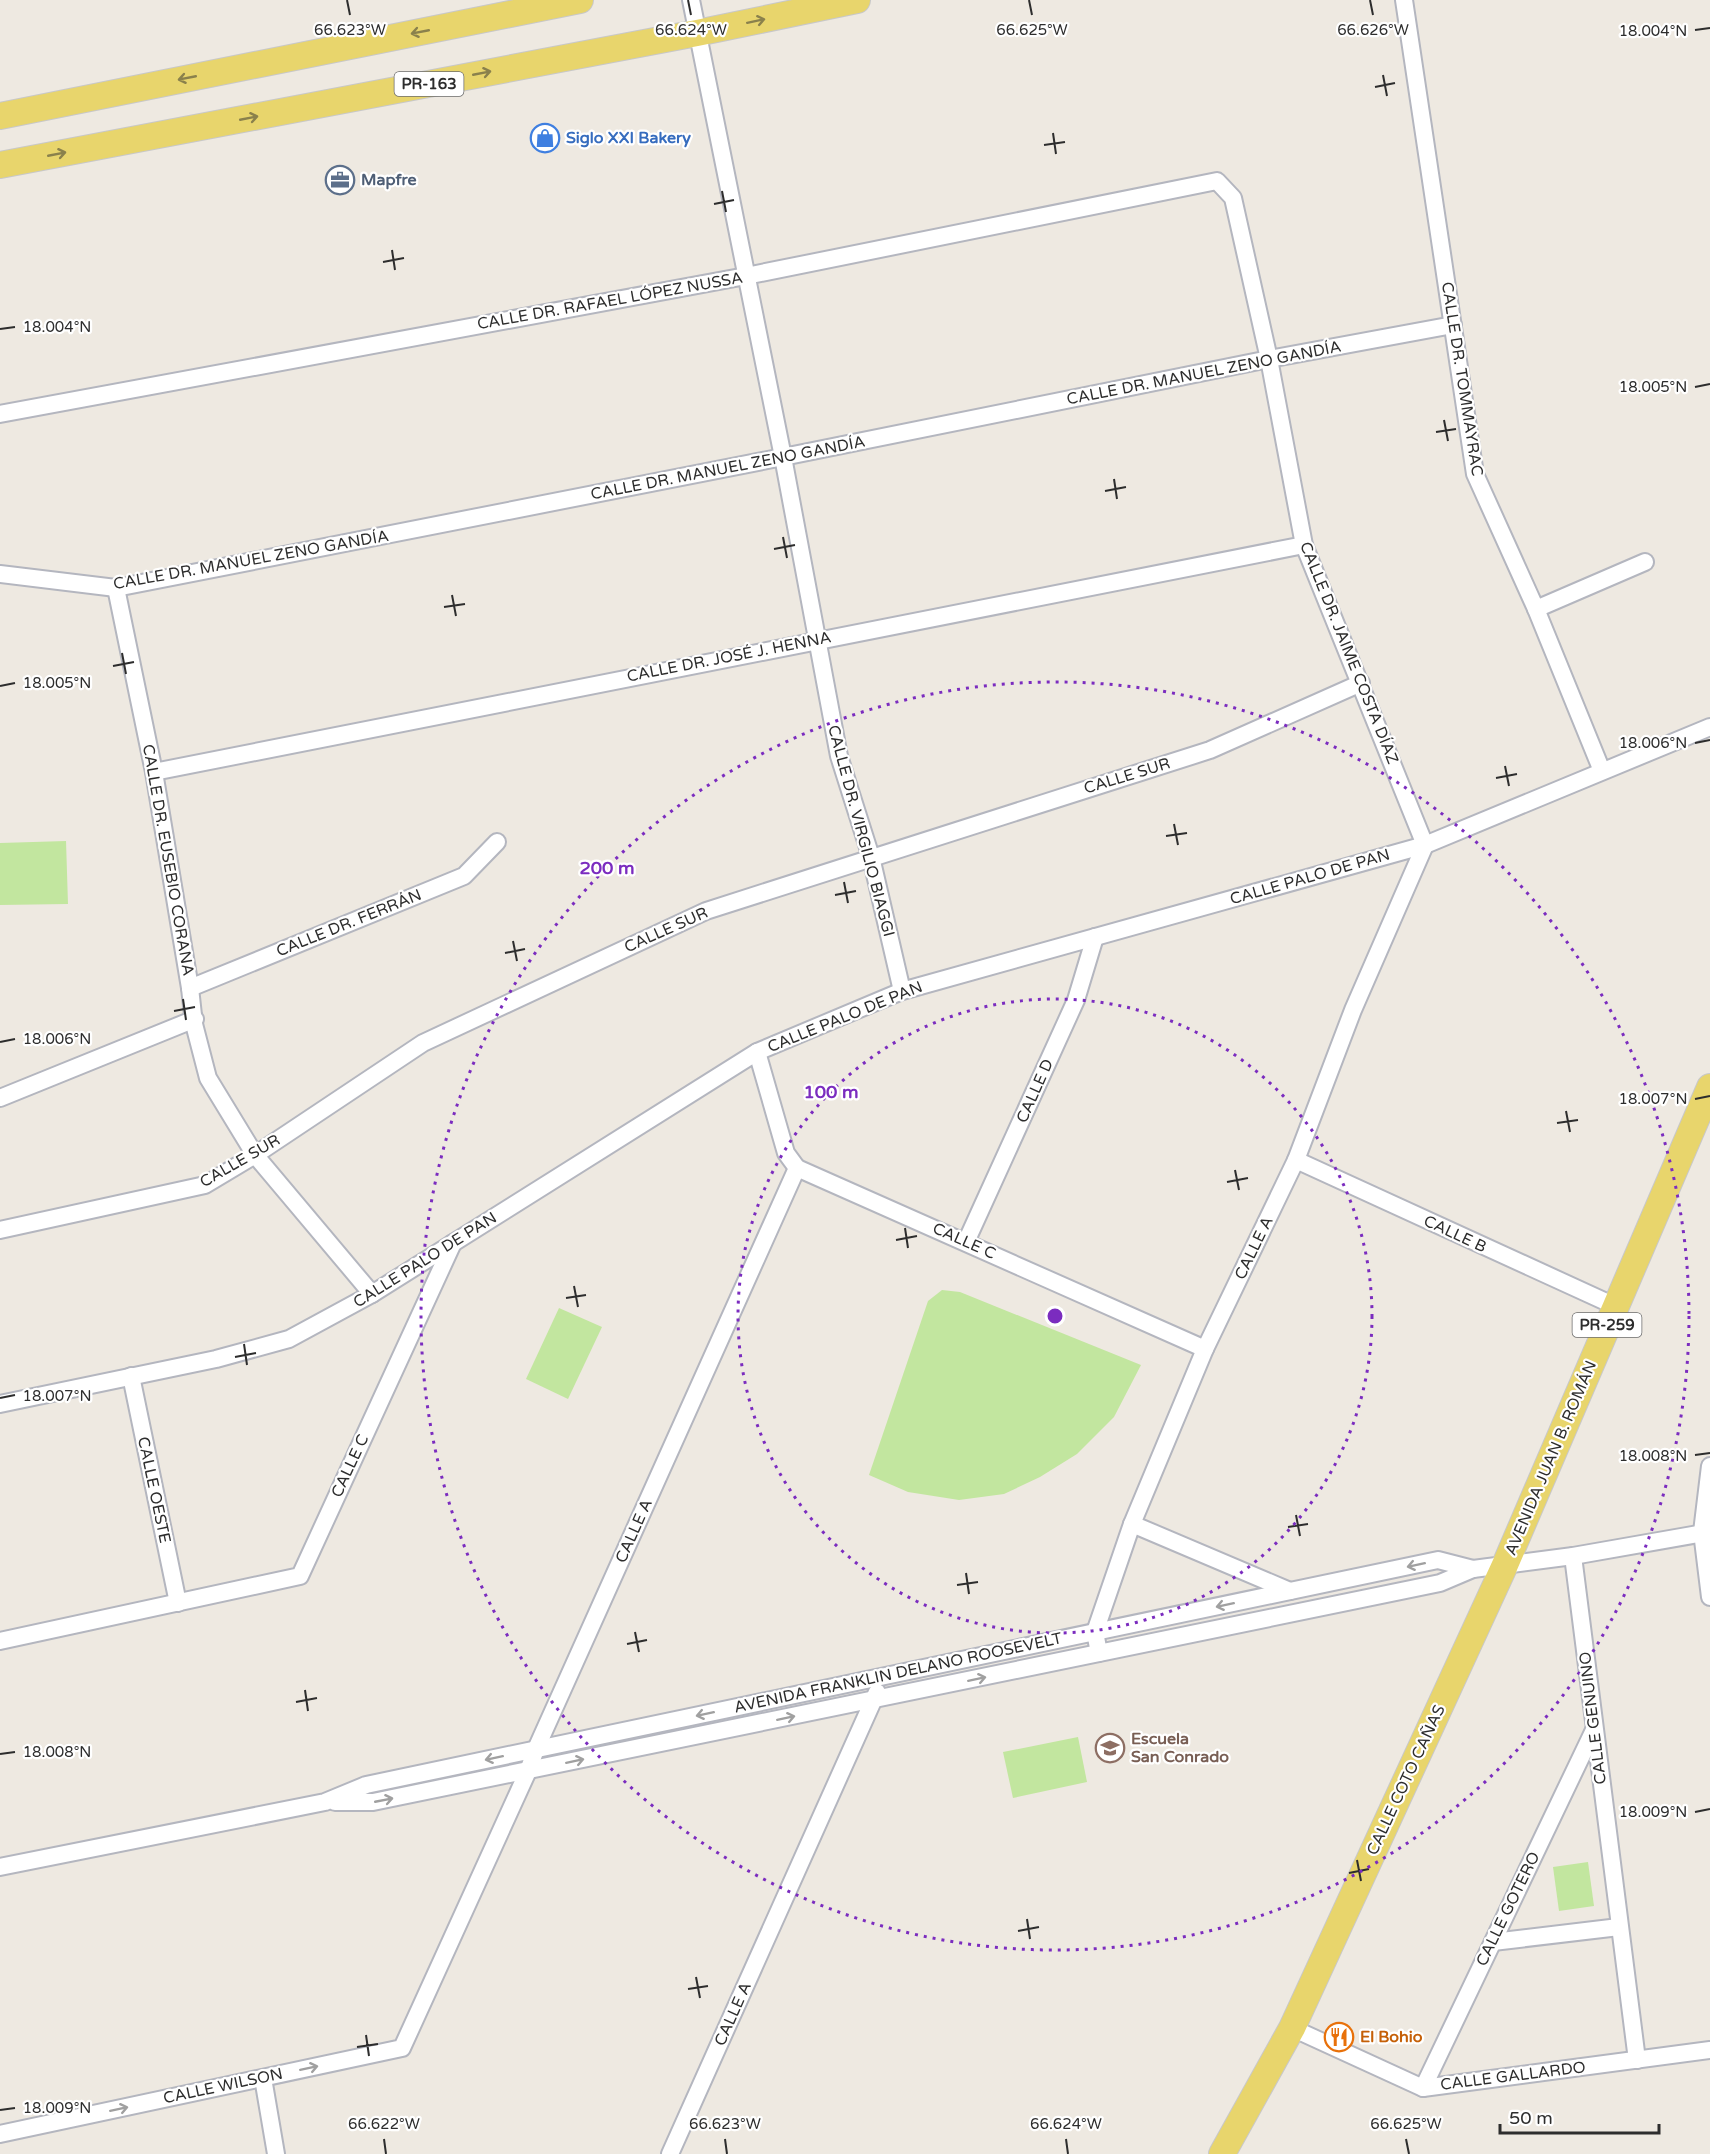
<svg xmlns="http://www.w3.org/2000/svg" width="1710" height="2154" font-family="'Varela Round',sans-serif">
<rect width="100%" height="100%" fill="#eee9e1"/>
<!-- pitch -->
<g fill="#c2e69f">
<polygon points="66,841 68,904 0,905 0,843"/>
<polygon points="942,1290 960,1292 1141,1365 1114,1417 1077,1454 1040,1477 1004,1494 959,1500 908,1492 869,1475 928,1301"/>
<polygon points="559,1308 602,1327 568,1399 526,1379"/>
<polygon points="1078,1737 1087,1782 1013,1798 1003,1752"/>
<polygon points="1588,1862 1594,1906 1559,1911 1553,1867"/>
</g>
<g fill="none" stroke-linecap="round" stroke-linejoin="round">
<!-- minor casing -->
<g stroke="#b4b6bf" stroke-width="20">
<g id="minor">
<polyline points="691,0 783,457 839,756 871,857 902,991"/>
<polyline points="1404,0 1475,474 1536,609 1602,771"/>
<polyline points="0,414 746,276 1217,181 1233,198 1269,359 1304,545 1425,845 1353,1010 1296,1160 1205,1349 1132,1524 1095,1632 1099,1653"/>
<polyline points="0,574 116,588 783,457 1269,359 1453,325"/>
<polyline points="116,588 154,772 190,988 194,1024 208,1078 255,1155 372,1294"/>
<polyline points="1536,609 1645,562"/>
<polyline points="154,772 1304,545"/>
<polyline points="190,988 464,876 497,842"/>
<polyline points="757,1052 786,1153 797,1168"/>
<polyline points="0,1098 195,1019"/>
<polyline points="1296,1160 1615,1306"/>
<polyline points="797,1168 1205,1349"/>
<polyline points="0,1230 205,1185 255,1155 423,1043 706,911 1210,750 1361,683"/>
<polyline points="966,1242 1076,1000 1095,937"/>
<polyline points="131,1376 178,1603"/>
<polyline points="0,1404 216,1359 289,1339 372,1294 757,1052 902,991 1425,845 1710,727"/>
<polyline points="1710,1466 1702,1532 1710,1597"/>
<polyline points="1132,1524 1290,1591"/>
<polyline points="1573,1556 1637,2060"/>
<polyline points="0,1641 300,1576 453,1243"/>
<polyline points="335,1802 373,1802 1440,1583 1473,1569 1573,1556 1710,1532"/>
<polyline points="0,1867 325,1802 366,1785 1438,1560 1473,1569"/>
<polyline points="1493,1942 1619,1927"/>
<polyline points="1292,2028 1423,2088 1710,2050"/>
<polyline points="263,2078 276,2154"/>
<polyline points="1423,2088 1594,1730"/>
<polyline points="0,2134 402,2048 528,1771 536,1749 797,1168"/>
<polyline points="670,2154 877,1692"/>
</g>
</g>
<!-- primary casing -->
<g stroke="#c8c8c8" stroke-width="28">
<g id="primary">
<polyline points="0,116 580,0"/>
<polyline points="0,165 697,33 857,0"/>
<polyline points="1222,2154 1292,2028 1505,1565 1710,1087"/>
</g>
</g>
<!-- minor -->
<use href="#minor" stroke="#fff" stroke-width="16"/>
<!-- primary -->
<use href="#primary" stroke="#e8d56c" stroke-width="26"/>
</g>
<!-- one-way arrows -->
<defs><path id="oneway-shaft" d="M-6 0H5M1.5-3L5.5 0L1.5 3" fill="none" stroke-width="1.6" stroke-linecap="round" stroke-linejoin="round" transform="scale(1.5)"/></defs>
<g stroke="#8a814c">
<use href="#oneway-shaft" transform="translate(756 21) rotate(-12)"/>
<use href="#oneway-shaft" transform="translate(420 32) rotate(169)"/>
<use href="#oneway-shaft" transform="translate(482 73) rotate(-11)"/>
<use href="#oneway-shaft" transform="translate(187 78) rotate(169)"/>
<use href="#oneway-shaft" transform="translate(249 118) rotate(-11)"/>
<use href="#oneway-shaft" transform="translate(57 154) rotate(-11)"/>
</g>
<g stroke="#a0a0a0">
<use href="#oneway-shaft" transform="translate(1416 1565) rotate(168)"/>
<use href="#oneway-shaft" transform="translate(1225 1605) rotate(168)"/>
<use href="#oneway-shaft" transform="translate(977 1679) rotate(-12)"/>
<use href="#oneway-shaft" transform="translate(705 1714) rotate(168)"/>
<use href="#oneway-shaft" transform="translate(786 1718) rotate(-12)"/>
<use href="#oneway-shaft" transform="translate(494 1758) rotate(168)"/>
<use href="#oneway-shaft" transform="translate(575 1761) rotate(-12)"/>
<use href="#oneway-shaft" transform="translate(384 1800) rotate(-11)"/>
<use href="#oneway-shaft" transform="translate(309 2068) rotate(-12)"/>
<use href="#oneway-shaft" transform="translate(119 2109) rotate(-12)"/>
</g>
<!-- ticks -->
<path fill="none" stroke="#2d2d2d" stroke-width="2" d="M347 0 350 15M688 0 691 15M1029 0 1032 15M1370 0 1373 15M1695 30 1710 28M1383 75 1387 96M1375 87 1395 83M1053 133 1056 154M1044 145 1065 142M722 191 726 212M714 204 734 200M392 250 395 270M383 262 404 258M0 329 15 327M1695 387 1710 384M1444 420 1448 441M1436 432 1456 429M1114 479 1117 499M1105 491 1126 487M783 537 787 558M774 549 795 545M452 595 456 616M444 607 465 604M122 653 126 674M113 666 134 662M0 686 15 683M1695 743 1710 740M1505 766 1509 786M1496 778 1517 774M1174 824 1178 845M1166 836 1187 833M844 882 848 903M835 895 856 891M513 941 517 961M505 953 525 949M183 999 186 1020M174 1011 195 1007M0 1042 15 1039M1695 1099 1710 1096M1566 1111 1570 1132M1557 1123 1578 1120M1235 1170 1239 1190M1227 1182 1248 1178M905 1228 908 1248M896 1240 917 1236M574 1286 578 1307M566 1298 586 1295M244 1344 247 1365M235 1357 256 1353M0 1398 15 1395M1695 1455 1710 1453M1296 1515 1300 1536M1288 1527 1308 1524M966 1573 969 1594M957 1585 978 1582M635 1632 639 1652M627 1644 647 1640M305 1690 308 1711M296 1702 317 1698M0 1754 15 1752M1695 1812 1710 1809M1357 1860 1361 1881M1349 1873 1369 1869M1027 1919 1030 1939M1018 1931 1039 1927M696 1977 700 1998M688 1989 708 1986M366 2035 369 2056M357 2047 378 2044M0 2110 15 2108M384 2139 386 2154M725 2139 727 2154M1066 2139 1068 2154M1406 2139 1409 2154"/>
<!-- distance rings -->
<g fill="none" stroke="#7b2cbf" stroke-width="3" stroke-dasharray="3 6">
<circle cx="1055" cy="1316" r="317"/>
<circle cx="1055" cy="1316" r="634"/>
</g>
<!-- icons -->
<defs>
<g id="shop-ring" transform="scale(1.5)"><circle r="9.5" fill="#fff" stroke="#3f7fe0" stroke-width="1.5"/><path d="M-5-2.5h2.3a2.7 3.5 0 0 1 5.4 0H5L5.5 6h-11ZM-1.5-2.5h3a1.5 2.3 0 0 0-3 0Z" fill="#3f7fe0"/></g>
<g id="office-ring" transform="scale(1.5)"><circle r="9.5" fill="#fff" stroke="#5c6f8a" stroke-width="1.5"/><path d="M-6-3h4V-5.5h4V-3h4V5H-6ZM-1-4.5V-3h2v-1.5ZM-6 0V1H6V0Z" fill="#5c6f8a"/></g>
<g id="school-ring" transform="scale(1.5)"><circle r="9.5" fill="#fff" stroke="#8d6e63" stroke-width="1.5"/><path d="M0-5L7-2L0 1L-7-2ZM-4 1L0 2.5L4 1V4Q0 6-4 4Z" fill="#8d6e63"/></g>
<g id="restaurant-ring" transform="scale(1.5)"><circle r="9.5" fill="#fff" stroke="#e8710a" stroke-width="1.5"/><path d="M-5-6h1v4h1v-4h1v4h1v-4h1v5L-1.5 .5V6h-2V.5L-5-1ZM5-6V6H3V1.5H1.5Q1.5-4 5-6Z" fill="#e8710a"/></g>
</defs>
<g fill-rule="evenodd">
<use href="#shop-ring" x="545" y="138"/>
<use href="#office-ring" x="340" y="180"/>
<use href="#school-ring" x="1110" y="1748"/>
<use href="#restaurant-ring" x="1339" y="2037"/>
</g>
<g text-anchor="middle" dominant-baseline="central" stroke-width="4.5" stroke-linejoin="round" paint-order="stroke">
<!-- shield labels -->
<g fill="#fff" stroke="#6c6c6c" stroke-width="1.5">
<rect x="394.5" y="72" width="69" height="24" rx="4.5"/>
<rect x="1572.5" y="1313" width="69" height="24" rx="4.5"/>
</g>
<g font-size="15" font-weight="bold" fill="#2d2d2d">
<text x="429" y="84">PR-163</text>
<text x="1607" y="1325">PR-259</text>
</g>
<!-- shop labels -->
<g font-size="16" font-weight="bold" fill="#366cbe" stroke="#fff" text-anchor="start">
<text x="566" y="138">Siglo XXI Bakery</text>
</g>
<!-- service labels -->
<g font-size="16" font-weight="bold" fill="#4e5e75" stroke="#fff" text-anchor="start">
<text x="361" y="180">Mapfre</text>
</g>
<!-- street labels -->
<g font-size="16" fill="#2d2d2d" stroke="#fff">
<text transform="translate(610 301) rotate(-10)">CALLE DR. RAFAEL LÓPEZ NUSSA</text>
<text transform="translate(1204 373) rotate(-11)">CALLE DR. MANUEL ZENO GANDÍA</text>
<text transform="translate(1462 379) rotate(81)">CALLE DR. TOMMAYRAC</text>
<text transform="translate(728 468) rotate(-11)">CALLE DR. MANUEL ZENO GANDÍA</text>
<text transform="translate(251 560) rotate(-10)">CALLE DR. MANUEL ZENO GANDÍA</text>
<text transform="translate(1349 653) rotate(68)">CALLE DR. JAIME COSTA DÍAZ</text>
<text transform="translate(729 657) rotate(-11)">CALLE DR. JOSÉ J. HENNA</text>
<text transform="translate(1127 776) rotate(-17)">CALLE SUR</text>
<text transform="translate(861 831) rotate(75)">CALLE DR. VIRGILIO BIAGGI</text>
<text transform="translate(168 860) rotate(80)">CALLE DR. EUSEBIO CORANA</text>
<text transform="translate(1310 877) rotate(-16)">CALLE PALO DE PAN</text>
<text transform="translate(349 923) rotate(-22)">CALLE DR. FERRÁN</text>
<text transform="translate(666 930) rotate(-24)">CALLE SUR</text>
<text transform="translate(845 1017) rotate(-22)">CALLE PALO DE PAN</text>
<text transform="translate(1035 1091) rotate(-66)">CALLE D</text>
<text transform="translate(240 1161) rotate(-30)">CALLE SUR</text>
<text transform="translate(1455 1234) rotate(25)">CALLE B</text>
<text transform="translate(964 1241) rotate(24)">CALLE C</text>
<text transform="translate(1254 1248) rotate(-64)">CALLE A</text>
<text transform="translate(425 1260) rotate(-32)">CALLE PALO DE PAN</text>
<text transform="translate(1551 1458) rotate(-67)">AVENIDA JUAN B. ROMÁN</text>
<text transform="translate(350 1466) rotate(-65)">CALLE C</text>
<text transform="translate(154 1490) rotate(78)">CALLE OESTE</text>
<text transform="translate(634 1531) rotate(-66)">CALLE A</text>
<text transform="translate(898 1673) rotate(-12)">AVENIDA FRANKLIN DELANO ROOSEVELT</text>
<text transform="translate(1593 1718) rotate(-97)">CALLE GENUINO</text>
<text transform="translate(1406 1780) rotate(-65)">CALLE COTO CAÑAS</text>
<text transform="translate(1508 1909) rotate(-64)">CALLE GOTERO</text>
<text transform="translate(733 2014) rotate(-66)">CALLE A</text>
<text transform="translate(1513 2076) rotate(-7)">CALLE GALLARDO</text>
<text transform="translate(223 2086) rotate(-12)">CALLE WILSON</text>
</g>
<!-- education labels -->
<g font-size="16" font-weight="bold" fill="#785e54" stroke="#fff" text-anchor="start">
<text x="1131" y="1739">Escuela<tspan x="1131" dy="18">San Conrado</tspan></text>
</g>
<!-- food labels -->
<g font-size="16" font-weight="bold" fill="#c56008" stroke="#fff" text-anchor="start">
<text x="1360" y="2037">El Bohio</text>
</g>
</g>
<g font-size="15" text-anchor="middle" fill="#2d2d2d" stroke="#fff" stroke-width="4.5" stroke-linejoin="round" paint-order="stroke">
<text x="350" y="35">66.623°W</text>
<text x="691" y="35">66.624°W</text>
<text x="1032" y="35">66.625°W</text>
<text x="1373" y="35">66.626°W</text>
<text x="1653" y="36">18.004°N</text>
<text x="57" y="332">18.004°N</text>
<text x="1653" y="392">18.005°N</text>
<text x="57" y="688">18.005°N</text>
<text x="1653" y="748">18.006°N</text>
<text x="57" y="1044">18.006°N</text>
<text x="1653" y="1104">18.007°N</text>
<text x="57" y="1401">18.007°N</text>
<text x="1653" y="1461">18.008°N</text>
<text x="57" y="1757">18.008°N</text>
<text x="1653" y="1817">18.009°N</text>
<text x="57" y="2113">18.009°N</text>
<text x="384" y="2129">66.622°W</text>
<text x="725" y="2129">66.623°W</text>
<text x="1066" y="2129">66.624°W</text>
<text x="1406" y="2129">66.625°W</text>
</g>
<circle cx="1055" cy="1316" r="9" fill="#7b2cbf" stroke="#fff" stroke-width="3"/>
<g font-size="18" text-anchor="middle" font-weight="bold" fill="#7b2cbf" stroke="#fff" stroke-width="4.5" stroke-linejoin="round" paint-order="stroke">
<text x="607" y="874">200 m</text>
<text x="831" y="1098">100 m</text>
</g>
<!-- scale -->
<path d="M1500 2124v9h159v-9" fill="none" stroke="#2d2d2d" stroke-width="3"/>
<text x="1509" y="2124" font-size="18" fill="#2d2d2d" stroke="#ffffff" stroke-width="4.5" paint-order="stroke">50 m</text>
</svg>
